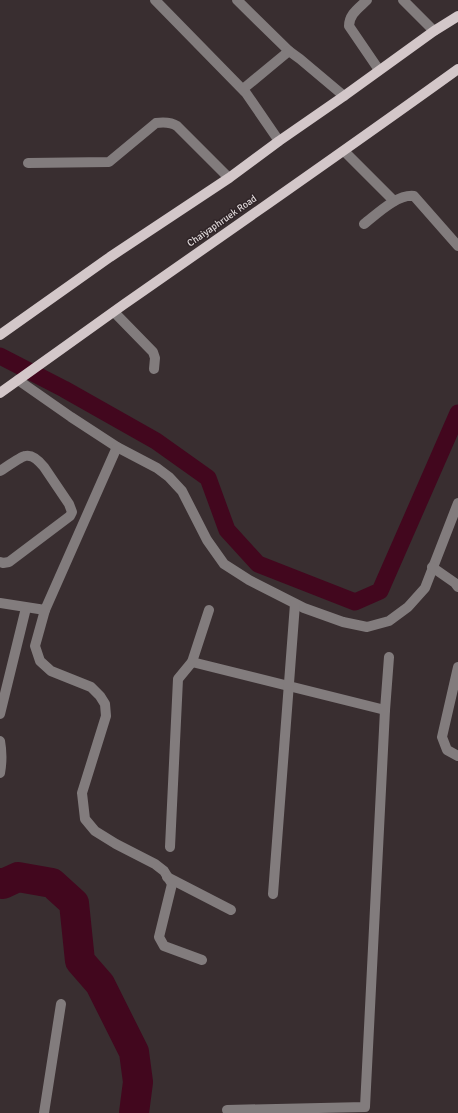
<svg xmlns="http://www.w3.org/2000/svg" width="458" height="1113" font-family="Signika,sans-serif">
<rect width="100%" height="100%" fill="#392e30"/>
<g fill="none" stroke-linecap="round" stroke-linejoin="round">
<!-- canal -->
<polyline stroke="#42071e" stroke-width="17" points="0,356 64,389 156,441 208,478 227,530 258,564 355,602 380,591 458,413"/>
<!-- river -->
<polyline stroke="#42071e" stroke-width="30" points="0,883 3,884 18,877 52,883 74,903 80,961 100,984 134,1052 138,1082 134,1113"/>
<!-- minor -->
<g stroke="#827c7d" stroke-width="10">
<polyline points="155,0 246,93 279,141"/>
<polyline points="237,0 289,51 300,59 344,96"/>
<path d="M367 0C359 8 349 14 349 26L379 70"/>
<polyline points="403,0 434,31"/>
<polyline points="243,89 289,51"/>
<polyline points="344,151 394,201"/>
<path d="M28 163 109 162 156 123C164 122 171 122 177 126L229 178"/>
<path d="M364 224C377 214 397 194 414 196L458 246"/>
<polyline points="114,312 153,352 155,358 154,369"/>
<polyline points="18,380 71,417 117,447 157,468 169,477 182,491 207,540 224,564 249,580 304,608 343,622 367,627 389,621 408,607 425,588 458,503"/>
<path d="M0 471C5 468 20 457 25 456 32 454 40 462 44 467L69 504 72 512 70 516 9 562 3 563 0 562"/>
<polyline points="432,567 455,583 458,587"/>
<polyline points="0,603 45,610 117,447"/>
<polyline points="45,610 35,646 40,661 51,671 91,687 100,696 105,704 106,716 82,793 85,819 95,831 116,844 155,864 164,871 172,884 159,937 164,946 202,960"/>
<polyline points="192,662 385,710"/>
<polyline points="458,667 442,737 447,750 458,756"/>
<polyline points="0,714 26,608"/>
<path d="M0 741C2 752 2 762 0 773"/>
<polyline points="170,847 178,679 192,662 209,610"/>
<polyline points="167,877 231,910"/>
<polyline points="273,894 295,604"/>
<polyline points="227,1110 365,1107 385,710 389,657"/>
<polyline points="44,1113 61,1004"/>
</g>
<!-- major -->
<g stroke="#d3c7c9" stroke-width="10">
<polyline points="0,335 110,257 229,178 279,141 344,96 434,31 458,16"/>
<path d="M0 393C41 364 82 334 123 305 235 227 347 149 458 69"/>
</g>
</g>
<g text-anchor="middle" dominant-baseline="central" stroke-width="3" stroke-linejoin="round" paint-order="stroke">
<!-- street labels -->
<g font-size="10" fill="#ded7d8" stroke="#2f2427">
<text transform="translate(222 221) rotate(-35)">Chaiyaphruek Road</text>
</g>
</g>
</svg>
